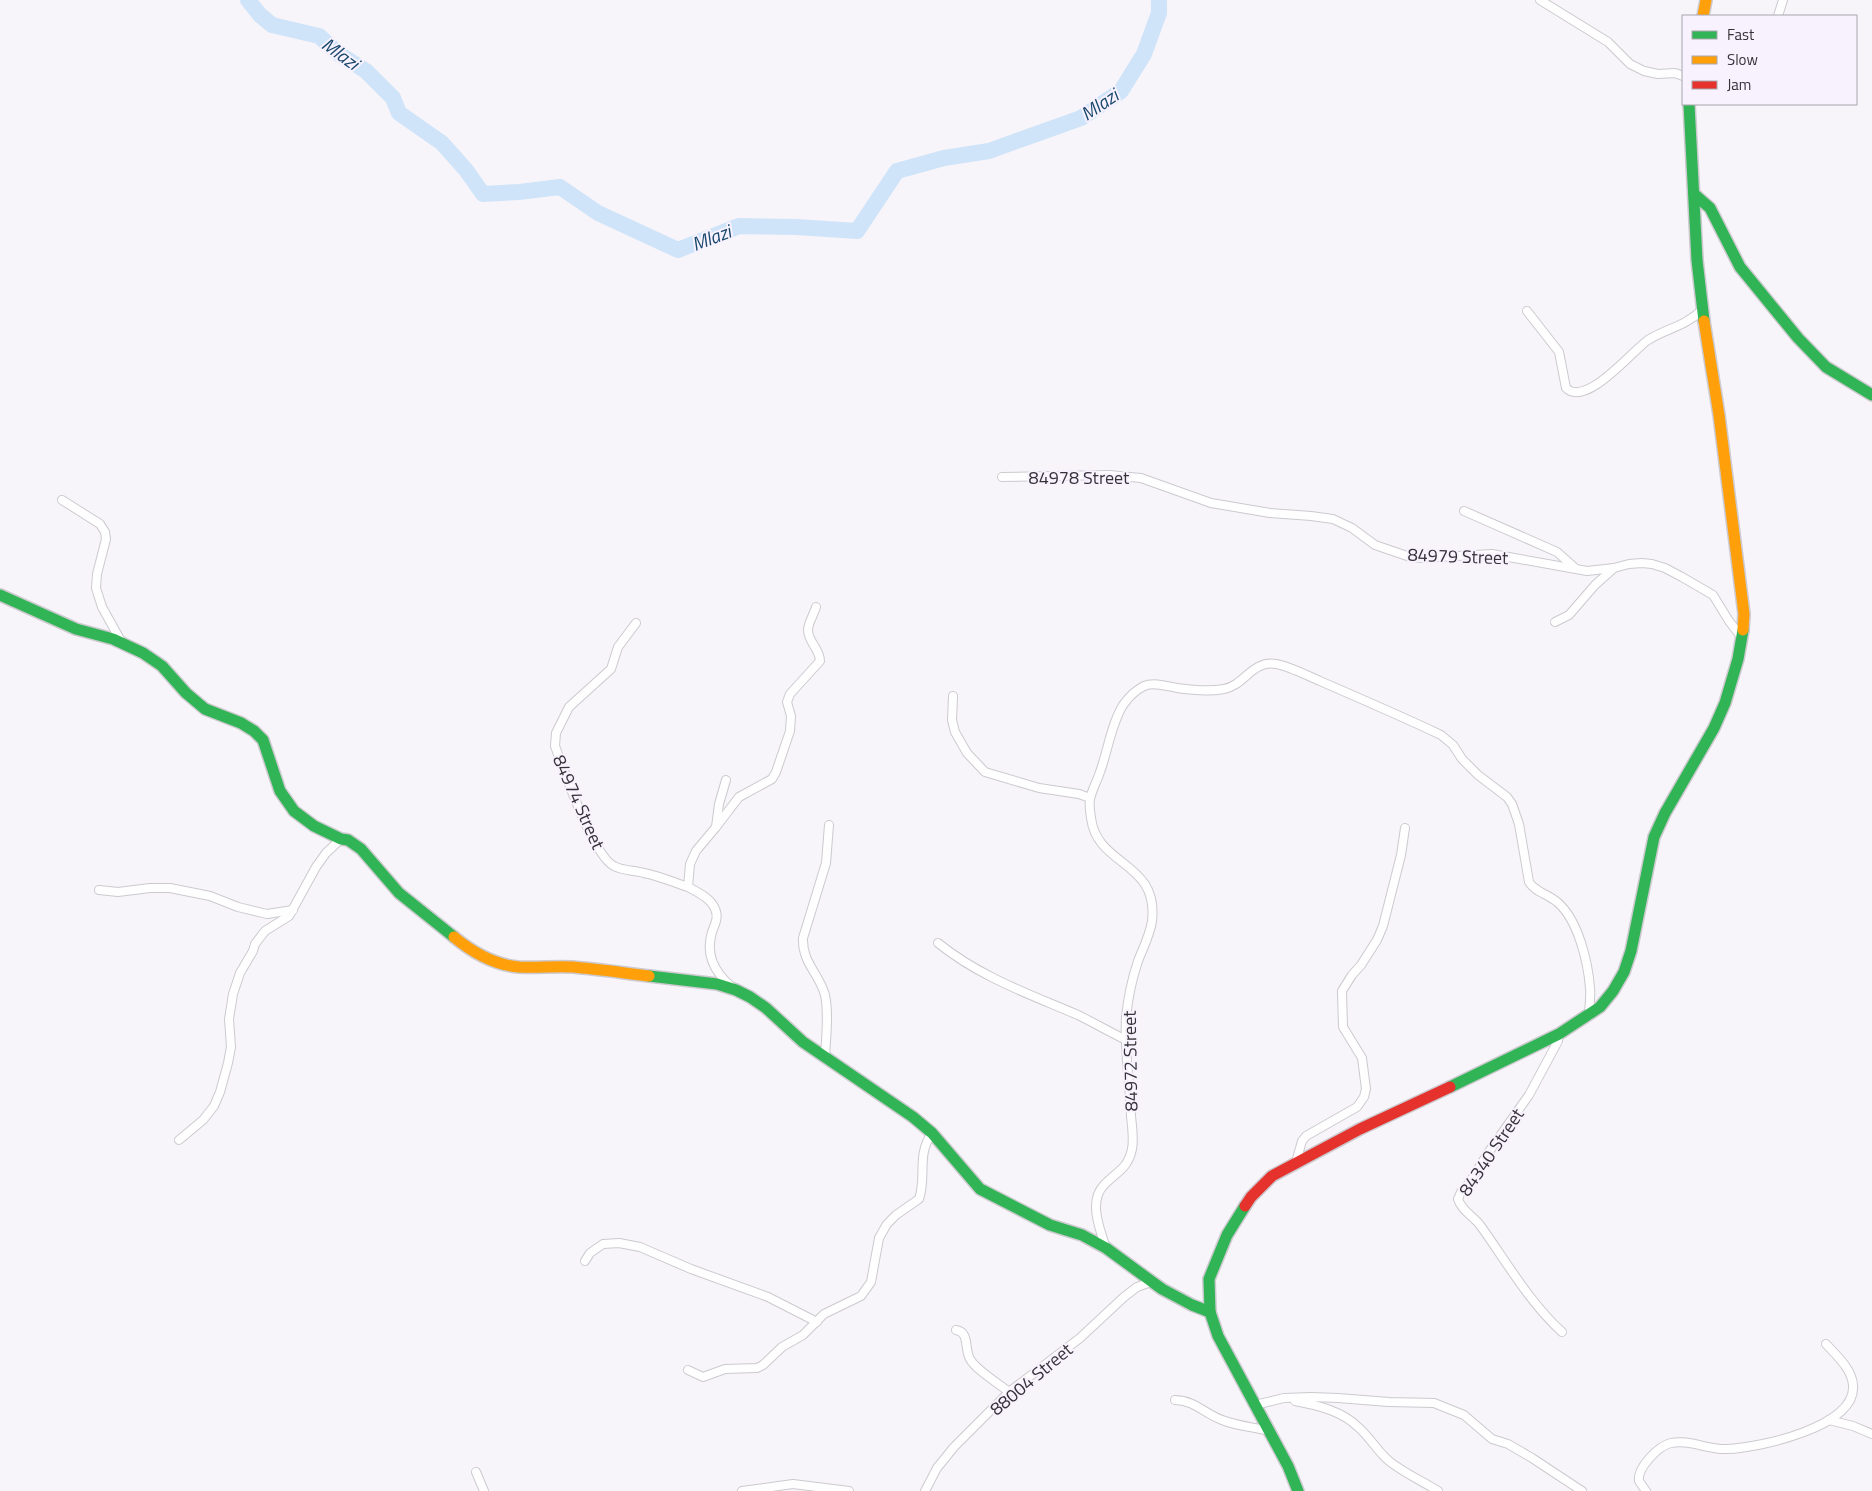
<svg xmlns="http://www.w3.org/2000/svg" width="1872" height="1491" font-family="'Titillium Web',sans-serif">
<rect width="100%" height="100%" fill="#f7f5fa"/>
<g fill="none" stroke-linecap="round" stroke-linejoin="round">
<!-- river -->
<polyline stroke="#cfe4f9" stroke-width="16" points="248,0 260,15 272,25 319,36 339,54 366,71 393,98 399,113 442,143 466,170 483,194 519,192 560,187 598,213 678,250 739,226 796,227 857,231 897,171 944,158 989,151 1081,118 1121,91 1144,54 1159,13 1159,0"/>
<!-- street casing -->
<g stroke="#cccacf" stroke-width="10">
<g id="street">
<polyline points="1540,0 1608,42 1630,64 1644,71 1658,74 1675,73 1683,76"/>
<polyline points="1778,16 1783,0"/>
<path d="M1527 311 1559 352 1566 388C1586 408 1632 351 1648 340 1667 328 1684 327 1702 310"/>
<polyline points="1002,477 1109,475 1141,478 1211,503 1270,513 1311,516 1333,519 1352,528 1375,545 1410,557 1422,558 1492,554 1587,571 1614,568 1629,564 1642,563 1652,564 1665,568 1682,577 1713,595 1729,621 1742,638"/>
<polyline points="62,500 100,524 105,532 106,539 97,574 96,588 102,607 122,643"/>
<polyline points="1464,511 1557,552 1575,568"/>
<polyline points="1555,622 1569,615 1595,585 1614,568"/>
<path d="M636 623 618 647 611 669 569 707 556 733 555 746C564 770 593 856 614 866 623 871 634 870 644 873 659 876 673 882 688 887"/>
<polyline points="953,696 952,720 955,732 967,753 985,772 1039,788 1079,794 1090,798"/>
<path d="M726 780 719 804 716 827 696 851 690 864 688 887C697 892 711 898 715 909 719 917 715 924 712 932 705 955 715 973 732 987"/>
<path d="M716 827 739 797 772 779 776 772 790 731 791 716 787 702 790 694 820 661C820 649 808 642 808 630 808 623 814 614 816 607"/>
<polyline points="99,890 118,892 150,888 170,888 210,896 238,907 267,914 293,910"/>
<path d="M938 943C980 977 1029 994 1078 1015 1094 1023 1110 1032 1126 1040"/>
<path d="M1559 1034 1558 1041 1529 1095 1488 1153 1470 1182 1461 1192 1458 1199C1461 1210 1473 1216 1480 1225 1506 1261 1529 1302 1562 1332"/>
<path d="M825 1057C826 1037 829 1014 825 995 819 973 802 963 803 938L826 863 829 825"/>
<polyline points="179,1140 203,1120 214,1106 220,1092 228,1063 231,1047 229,1019 233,994 240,973 253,951 255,944 265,931 289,916 316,867 326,853 341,839"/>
<polyline points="1296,1162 1302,1141 1306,1136 1357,1107 1364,1097 1366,1089 1362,1058 1343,1027 1342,991 1352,975 1361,965 1377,940 1383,926 1401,855 1405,828"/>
<path d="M1106 1248C1100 1230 1088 1201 1104 1185 1116 1172 1128 1169 1132 1149 1134 1139 1132 1126 1131 1116 1130 1083 1124 1050 1126 1017 1128 998 1132 979 1138 961 1143 948 1150 935 1152 921 1159 861 1097 867 1091 818 1090 812 1089 805 1090 799 1092 790 1097 781 1100 772 1108 750 1111 725 1123 705 1128 698 1136 690 1144 686 1154 682 1166 686 1177 688 1192 690 1208 692 1224 689 1245 685 1252 660 1276 664 1289 666 1308 676 1320 681 1361 699 1401 716 1441 735L1453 745 1462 759 1478 775 1507 797 1512 804 1519 824 1529 882C1535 892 1548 894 1557 902 1578 919 1588 962 1590 988 1591 997 1589 1007 1589 1016"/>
<polyline points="585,1261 590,1253 603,1244 619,1243 640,1247 691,1269 768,1297 817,1322"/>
<path d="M956 1330C970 1332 964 1349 970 1359 975 1369 999 1384 1009 1392"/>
<path d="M688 1370 703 1377 725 1369 757 1368 763 1365 782 1347 803 1335 824 1314 861 1296 871 1282 879 1238 887 1224 896 1215 919 1199C927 1176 916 1156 932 1133"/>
<path d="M1175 1400C1194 1400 1205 1414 1222 1420 1237 1426 1253 1427 1269 1431"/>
<path d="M1295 1401C1317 1405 1342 1411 1358 1427 1370 1437 1377 1451 1389 1461 1404 1473 1422 1481 1438 1491"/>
<polyline points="1255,1405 1284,1398 1311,1397 1338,1398 1389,1402 1434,1403 1464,1415 1492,1439 1508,1444 1532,1458 1582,1491"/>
<polyline points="1829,1420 1853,1426 1872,1434"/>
<polyline points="476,1472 484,1491"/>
<polyline points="742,1491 793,1484 849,1491"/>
<polyline points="925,1491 937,1468 954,1447 1009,1392 1080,1338 1124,1297 1137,1287 1151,1282"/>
<path d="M1646 1491 1639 1481C1637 1468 1658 1446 1671 1443 1689 1439 1708 1450 1727 1449 1758 1448 1857 1427 1853 1385 1852 1369 1836 1355 1826 1344"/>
</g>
</g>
<!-- fast casing -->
<g stroke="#cccacf" stroke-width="14">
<g id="fast">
<polyline points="1689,104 1697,260 1704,321"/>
<polyline points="1694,194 1710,208 1740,267 1798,338 1826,367 1872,395"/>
<polyline points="0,595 76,629 113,639 143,653 162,666 186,693 205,709 241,723 254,731 263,740 280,791 294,811 314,826 341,839 348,840 361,849 399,893 454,937"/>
<polyline points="649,976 717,984 736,990 750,997 766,1008 803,1042 913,1117 932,1133 980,1189 1050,1225 1082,1235 1106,1248 1162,1289 1192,1305 1210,1312"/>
<polyline points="1450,1087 1559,1034 1600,1007 1613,991 1624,972 1631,951 1654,837 1665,813 1714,728 1725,703 1738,659 1743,630"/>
<polyline points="1245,1206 1227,1235 1209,1279 1210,1312 1218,1336 1288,1466 1298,1491"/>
</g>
</g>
<!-- slow casing -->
<g stroke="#cccacf" stroke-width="14">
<g id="slow">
<polyline points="1703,16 1706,0"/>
<polyline points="1704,321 1719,415 1744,614 1743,630"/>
<path d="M454 937C472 952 495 965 519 967 537 968 555 966 573 967 598 969 624 973 649 976"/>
</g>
</g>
<!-- jam casing -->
<g stroke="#cccacf" stroke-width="14">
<polyline id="jam" points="1245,1206 1251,1197 1272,1176 1360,1129 1450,1087"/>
</g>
<!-- street -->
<use href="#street" stroke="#fefefe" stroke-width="8"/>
<!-- fast -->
<use href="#fast" stroke="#30b455" stroke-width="11"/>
<!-- slow -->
<use href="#slow" stroke="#ff9f0a" stroke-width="11"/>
<!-- jam -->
<use href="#jam" stroke="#e5322d" stroke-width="11"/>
</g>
<g text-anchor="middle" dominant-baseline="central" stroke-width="4" stroke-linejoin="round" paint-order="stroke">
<!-- street labels -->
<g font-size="18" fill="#353338" stroke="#f7f2fd">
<text x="1079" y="477">84978 Street</text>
<text transform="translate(1458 556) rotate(2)">84979 Street</text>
<text transform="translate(579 802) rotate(66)">84974 Street</text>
<text transform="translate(1130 1061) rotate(-91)">84972 Street</text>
<text transform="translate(1491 1152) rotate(-56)">84340 Street</text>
<text transform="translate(1031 1379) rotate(-40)">88004 Street</text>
</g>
<!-- water labels -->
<g font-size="19" font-style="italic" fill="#19486d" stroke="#f7f2fd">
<text transform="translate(341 53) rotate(36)">Mlazi</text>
<text transform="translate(1099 104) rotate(-34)">Mlazi</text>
<text transform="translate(711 237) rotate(-21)">Mlazi</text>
</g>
</g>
<!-- legend -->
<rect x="1682" y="15" width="175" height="90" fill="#f7f2fd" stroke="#a9a6ae"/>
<rect x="1692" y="31" width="25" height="8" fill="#30b455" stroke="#a9a6ae"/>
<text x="1727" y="40" font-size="15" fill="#353338">Fast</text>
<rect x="1692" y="56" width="25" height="8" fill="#ff9f0a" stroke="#a9a6ae"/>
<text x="1727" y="65" font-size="15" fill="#353338">Slow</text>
<rect x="1692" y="81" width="25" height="8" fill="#e5322d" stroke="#a9a6ae"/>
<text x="1727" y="90" font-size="15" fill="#353338">Jam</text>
</svg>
